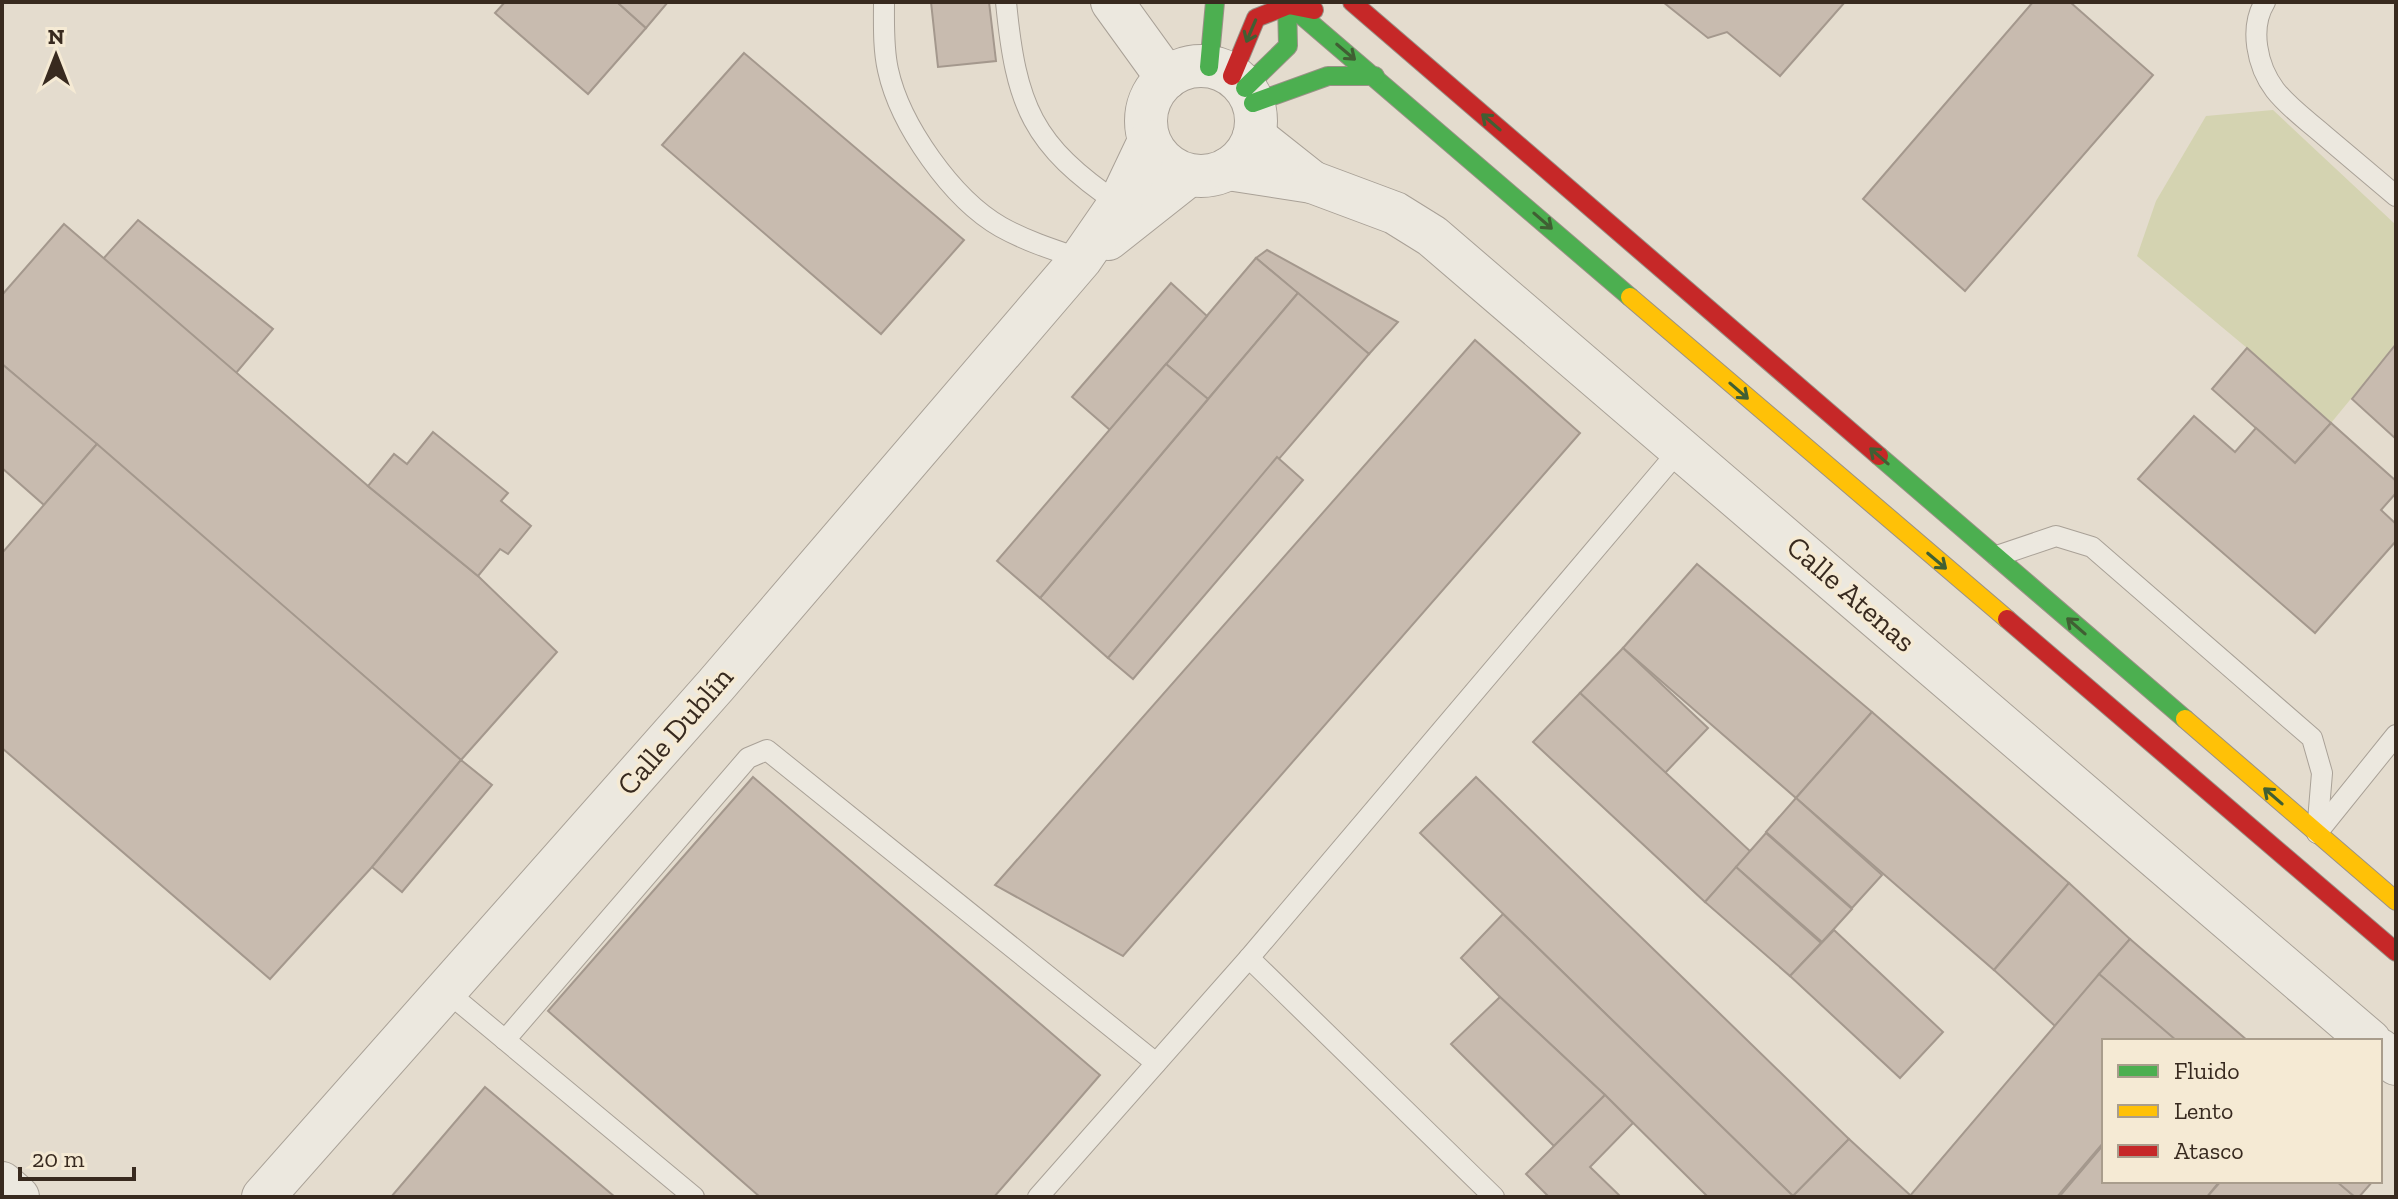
<svg xmlns="http://www.w3.org/2000/svg" width="2398" height="1199" font-family="'Zilla Slab',serif">
<rect width="100%" height="100%" fill="#e4dcce"/>
<!-- green -->
<polygon fill="#d4d3b1" points="2273,110 2396,225 2396,344 2331,423 2247,348 2137,256 2156,201 2206,116"/>
<!-- building -->
<g fill="#c8bbaf" stroke="#a4988d" stroke-width="2">
<polygon points="505,2 617,2 646,28 588,94 495,13"/>
<polygon points="617,2 668,2 646,28"/>
<polygon points="931,2 989,2 996,61 938,67"/>
<polygon points="1663,2 1845,2 1780,76 1727,32 1708,38"/>
<polygon points="2033,2 2070,2 2153,75 1965,291 1863,199"/>
<polygon points="744,53 964,240 881,334 662,145"/>
<polygon points="138,220 273,329 236,373 103,259"/>
<polygon points="64,224 368,486 478,576 557,652 461,760 2,364 2,295"/>
<polygon points="1267,250 1398,322 1369,354 1256,258"/>
<polygon points="1256,258 1298,293 1208,399 1166,364"/>
<polygon points="1171,283 1207,316 1110,430 1072,397"/>
<polygon points="1298,293 1369,354 1108,658 1040,598"/>
<polygon points="1475,340 1580,433 1123,956 995,885"/>
<polygon points="2396,344 2396,439 2352,399"/>
<polygon points="2247,348 2331,423 2295,463 2212,389"/>
<polygon points="2,364 97,444 44,505 2,468"/>
<polygon points="1166,364 1208,399 1040,598 997,561"/>
<polygon points="2194,416 2235,452 2256,428 2295,463 2331,423 2396,481 2396,493 2381,510 2396,524 2396,541 2315,633 2138,479"/>
<polygon points="433,432 508,493 501,501 531,526 508,554 500,549 478,576 368,486 394,454 407,464"/>
<polygon points="97,444 461,760 372,867 270,979 2,748 2,553"/>
<polygon points="1277,457 1303,480 1133,679 1108,658"/>
<polygon points="1697,564 1872,712 1796,798 1623,648"/>
<polygon points="1623,648 1708,728 1665,773 1580,693"/>
<polygon points="1580,693 1751,852 1705,902 1533,742"/>
<polygon points="1872,712 2069,883 1994,970 1796,798"/>
<polygon points="461,760 492,785 402,892 372,867"/>
<polygon points="753,777 1100,1075 994,1197 760,1197 548,1011"/>
<polygon points="1476,777 1849,1139 1793,1196 1420,833"/>
<polygon points="1796,798 1882,875 1852,908 1766,832"/>
<polygon points="1766,833 1852,909 1822,942 1736,867"/>
<polygon points="1736,867 1821,943 1790,976 1705,902"/>
<polygon points="2069,883 2130,939 2055,1026 1994,970"/>
<polygon points="1503,914 1793,1196 1708,1197 1605,1095 1500,997 1461,958"/>
<polygon points="1834,930 1943,1032 1900,1078 1790,976"/>
<polygon points="2130,939 2248,1041 2176,1041 2099,974"/>
<polygon points="2099,974 2177,1041 2104,1041 2104,1142 2057,1197 1909,1197"/>
<polygon points="1500,997 1605,1095 1554,1146 1451,1044"/>
<polygon points="485,1087 615,1197 391,1197"/>
<polygon points="1605,1095 1633,1123 1590,1167 1621,1197 1549,1197 1526,1174"/>
<polygon points="1849,1139 1910,1195 1909,1197 1792,1197"/>
<polygon points="2104,1144 2104,1181 2220,1181 2207,1197 2059,1197"/>
<polygon points="2221,1181 2337,1181 2355,1197 2207,1197"/>
<polygon points="2336,1181 2373,1181 2359,1197 2355,1197"/>
</g>
<g fill="none" stroke-linecap="round" stroke-linejoin="round">
<!-- lane casing -->
<g stroke="#a9a197" stroke-width="22">
<g id="lane">
<path d="M884 2C884 24 883 48 888 70 900 125 952 199 1001 227 1026 241 1054 250 1081 259"/>
<path d="M1006 2C1016 106 1032 145 1119 204"/>
<path d="M2265 2C2249 28 2257 66 2275 90 2289 108 2308 121 2325 136 2349 156 2372 176 2396 196"/>
<polyline points="1997,556 2056,536 2092,547 2312,738 2322,773 2317,833"/>
<polyline points="2317,833 2396,735"/>
<polyline points="1249,958 1494,1197"/>
<polyline points="445,990 694,1197"/>
<polyline points="505,1040 748,758 767,750 1156,1063"/>
<polyline points="1038,1197 1249,958 1681,448"/>
</g>
</g>
<!-- street casing -->
<g stroke="#a9a197" stroke-width="44">
<g id="street">
<polyline points="1112,2 1167,78"/>
<circle cx="1201" cy="121" r="55"/>
<polyline points="1228,169 1312,182 1254,136"/>
<polyline points="1312,182 1395,213 1432,236 2370,1041"/>
<polyline points="1108,239 1189,175"/>
<polyline points="2380,1050 2396,1064"/>
<polyline points="2,1183 18,1197"/>
<polyline points="263,1197 716,685 1081,259 1119,204 1149,141"/>
</g>
</g>
<!-- fast casing -->
<g stroke="#999186" stroke-width="20">
<g id="fast">
<polyline points="1286,2 1630,297"/>
<polyline points="1209,67 1215,2"/>
<polyline points="1245,88 1288,46 1287,2"/>
<polyline points="1253,103 1328,76 1375,76"/>
<polyline points="1879,456 2185,719"/>
</g>
</g>
<!-- slow casing -->
<g stroke="#999186" stroke-width="20">
<g id="slow">
<polyline points="1630,297 2007,619"/>
<polyline points="2185,719 2396,901"/>
</g>
</g>
<!-- jam casing -->
<g stroke="#999186" stroke-width="20">
<g id="jam">
<polyline points="1352,2 1879,456"/>
<polyline points="1232,76 1256,18 1289,5 1314,10"/>
<polyline points="2007,619 2396,952"/>
</g>
</g>
<!-- lane -->
<use href="#lane" stroke="#ece8df" stroke-width="20"/>
<!-- street -->
<use href="#street" stroke="#ece8df" stroke-width="42"/>
<!-- fast -->
<use href="#fast" stroke="#4caf50" stroke-width="18"/>
<!-- slow -->
<use href="#slow" stroke="#ffc107" stroke-width="18"/>
<!-- jam -->
<use href="#jam" stroke="#c62828" stroke-width="18"/>
</g>
<!-- one-way arrows -->
<defs><path id="oneway-shaft" d="M-6 0H5M1.5-3L5.5 0L1.5 3" fill="none" stroke-width="1.6" stroke-linecap="round" stroke-linejoin="round" transform="scale(2)"/></defs>
<g stroke="#405f33">
<use href="#oneway-shaft" transform="translate(1251 31) rotate(113)"/>
<use href="#oneway-shaft" transform="translate(1346 52) rotate(40)"/>
<use href="#oneway-shaft" transform="translate(1491 122) rotate(-139)"/>
<use href="#oneway-shaft" transform="translate(1543 221) rotate(41)"/>
<use href="#oneway-shaft" transform="translate(1739 391) rotate(41)"/>
<use href="#oneway-shaft" transform="translate(1879 456) rotate(-139)"/>
<use href="#oneway-shaft" transform="translate(1937 561) rotate(40)"/>
<use href="#oneway-shaft" transform="translate(2076 626) rotate(-139)"/>
<use href="#oneway-shaft" transform="translate(2273 796) rotate(-139)"/>
</g>
<g text-anchor="middle" dominant-baseline="central" stroke-width="7" stroke-linejoin="round" paint-order="stroke">
<!-- street labels -->
<g font-size="30" fill="#382a1f" stroke="#f5ead4">
<text transform="translate(1851 594) rotate(41)">Calle Atenas</text>
<text transform="translate(675 731) rotate(-49)">Calle Dublín</text>
</g>
</g>
<!-- border -->
<rect width="2398" height="1199" fill="none" stroke="#382a1f" stroke-width="8"/>
<!-- legend -->
<rect x="2102" y="1039" width="280" height="144" fill="#f5ead4" stroke="#a99d8c" stroke-width="2"/>
<rect x="2118" y="1065" width="40" height="12" fill="#4caf50" stroke="#a99d8c" stroke-width="2"/>
<text x="2174" y="1079" font-size="24" fill="#382a1f">Fluido</text>
<rect x="2118" y="1105" width="40" height="12" fill="#ffc107" stroke="#a99d8c" stroke-width="2"/>
<text x="2174" y="1119" font-size="24" fill="#382a1f">Lento</text>
<rect x="2118" y="1145" width="40" height="12" fill="#c62828" stroke="#a99d8c" stroke-width="2"/>
<text x="2174" y="1159" font-size="24" fill="#382a1f">Atasco</text>
<!-- north arrow -->
<g transform="translate(56 56)" stroke="#f5ead4" stroke-width="6" paint-order="stroke">
<path d="M0-6L14 30L0 20L-14 30Z" fill="#382a1f"/>
<text y="-12" font-size="22" font-weight="bold" text-anchor="middle" fill="#382a1f">N</text>
</g>
<!-- scale -->
<path d="M20 1167v12h114v-12" fill="none" stroke="#382a1f" stroke-width="4"/>
<text x="32" y="1167" font-size="24" fill="#382a1f" stroke="#f5ead4" stroke-width="6" paint-order="stroke">20 m</text>
</svg>
